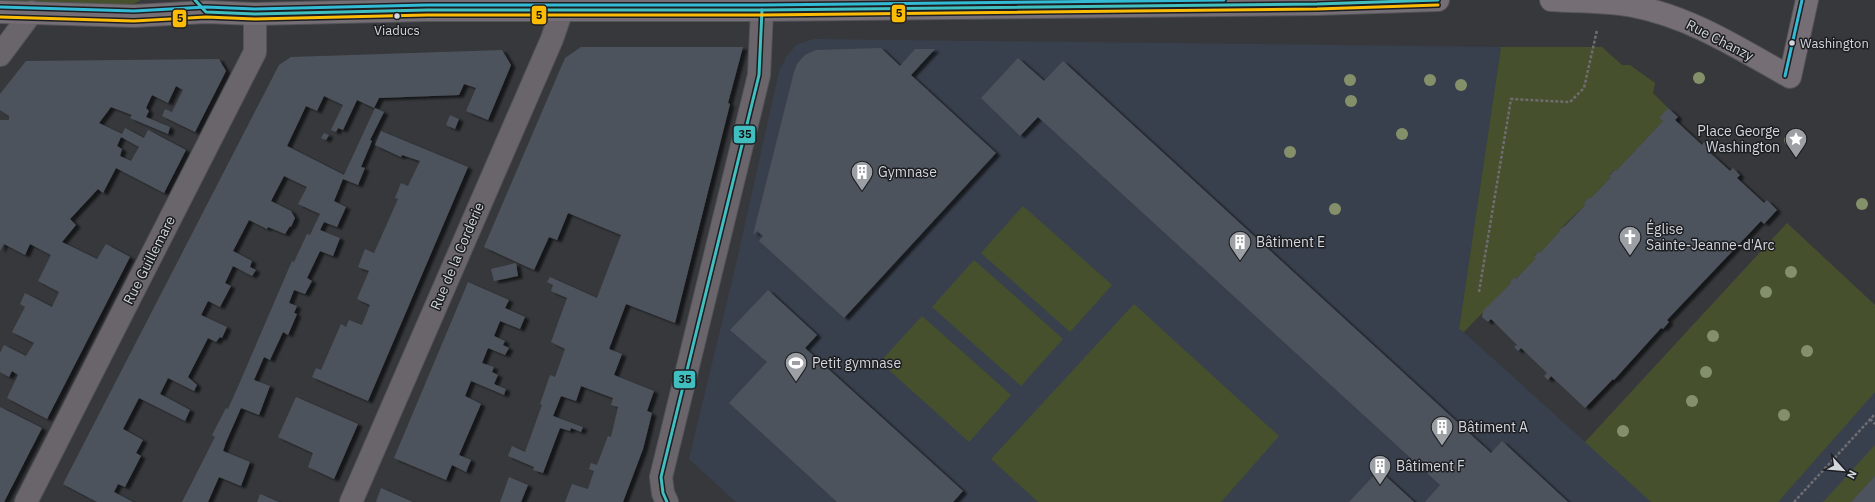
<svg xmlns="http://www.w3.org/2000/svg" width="1875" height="502" font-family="'IBM Plex Sans',sans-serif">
<defs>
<filter id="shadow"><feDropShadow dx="4.5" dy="2.5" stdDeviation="1" flood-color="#0009"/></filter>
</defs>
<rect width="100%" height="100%" fill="#36383c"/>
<!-- built -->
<polygon fill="#39404d" points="813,39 1501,47 1459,328 1585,442 1787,223 1875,305 1875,502 736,502 689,459 737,260 779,72 786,57 796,45"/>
<!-- green -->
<g fill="#46502c">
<polygon points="0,0 141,0 112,16 0,12"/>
<polygon points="1501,47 1602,47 1622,65 1630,65 1655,83 1653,93 1668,108 1660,118 1663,121 1616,171 1615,170 1609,175 1611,177 1590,199 1589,197 1584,203 1585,205 1559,230 1560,231 1540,253 1539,251 1534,256 1536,258 1516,279 1514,277 1510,282 1511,283 1464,332 1459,329"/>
<polygon points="1023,206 1112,285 1070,332 981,253"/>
<polygon points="1787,223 1875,305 1875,392 1778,502 1651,502 1585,442"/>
<polygon points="974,260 1063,339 1021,386 932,307"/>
<polygon points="1134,304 1279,436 1221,502 1038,502 991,459"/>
<polygon points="922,316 1011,395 969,442 880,362"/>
<polygon points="1875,445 1875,476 1851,502 1823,502"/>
</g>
<!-- building -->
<g fill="#4e535b" fill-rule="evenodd" filter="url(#shadow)">
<polygon points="581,47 743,47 728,103 730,104 675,323 626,304 609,349 622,354 614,375 654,391 647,411 652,413 643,449 623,502 565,502 572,484 588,489 594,471 589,469 591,463 597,465 608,436 611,437 618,407 611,405 613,398 581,386 576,401 561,396 553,416 583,427 581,432 571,428 570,431 560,428 543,473 533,470 534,467 508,456 512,446 525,452 542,405 540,404 550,375 555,377 565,349 551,342 567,298 551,291 553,285 547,282 550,277 597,298 621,235 568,213 557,240 549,237 534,270 484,247 565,58"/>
<polygon points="881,48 900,66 915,49 935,49 911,75 996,153 844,318 759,241 763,236 757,231 753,235 794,72 797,64 805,55 816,50"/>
<polygon points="502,50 511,65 488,120 466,111 476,88 464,84 459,95 379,98 374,108 357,100 343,130 338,128 336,132 331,130 343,105 324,96 317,111 306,106 287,146 344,175 375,108 384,112 370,140 372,141 361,167 365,168 358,185 343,179 334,201 346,207 337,227 324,222 320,230 340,238 333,256 320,251 307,278 312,281 305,294 294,290 289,303 297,306 294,313 297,314 288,335 283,332 270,360 264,357 254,380 270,386 259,415 241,408 226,442 223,451 250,462 241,486 219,477 208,502 182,502 215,437 212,435 226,408 228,409 240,382 292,261 294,262 307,234 310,235 320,214 298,204 307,187 284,176 271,201 291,211 295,218 291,227 290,226 285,234 268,227 267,229 249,220 233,251 252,261 250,267 256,270 252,276 233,266 225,283 231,286 220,307 208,301 201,315 227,327 222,338 220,337 216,342 208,338 188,377 197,385 194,391 168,378 160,394 190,410 185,421 139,398 123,429 143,440 136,453 141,456 125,487 118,484 114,492 133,502 97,502 63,484 279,65 291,57"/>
<polygon points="1018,58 1044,81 1063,61 1491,453 1502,441 1568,502 1425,502 1440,485 1038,117 1020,136 981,98"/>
<path d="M219 59 226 71 195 132 162 116 165 109 172 112 183 90 176 86 168 103 152 95 146 108 149 111 146 117 170 127 168 134 130 118 132 115 111 107 99 123 122 134 125 128 144 138 148 130 186 150 164 193 116 168 103 193 98 189 70 219 76 225 62 242 97 259 106 244 130 257 47 419 7 398 18 375 12 371 9 377 0 372V353L4 345 26 356 34 343 12 332 25 307 20 304 25 293 52 307 59 292 38 281 51 255 30 244 25 255 4 244 0 251V120H9V116L0 110V94L26 61ZM121 137 139 147 131 161 120 156 122 149 117 146Z"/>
<polygon points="1668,108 1678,117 1675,120 1702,145 1704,142 1710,148 1707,150 1730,171 1733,168 1740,175 1737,178 1764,203 1767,200 1777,210 1764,224 1761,221 1667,320 1669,322 1663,329 1661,328 1614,380 1613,379 1585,408 1551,376 1548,380 1544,376 1547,373 1521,348 1518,351 1514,347 1517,345 1491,319 1488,322 1482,317 1483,311 1511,283 1510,282 1514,277 1516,279 1536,258 1534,257 1539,251 1540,253 1560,231 1559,230 1566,225 1585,205 1584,203 1589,197 1590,199 1611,177 1609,176 1615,170 1616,171 1663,121 1659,118"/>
<polygon points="450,115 459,119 455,129 446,125"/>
<polygon points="381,131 468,167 368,401 312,377 316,368 321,370 341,324 346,327 349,320 362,325 370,305 357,299 369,271 358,267 365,249 374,253 398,199 395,198 401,183 408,186 420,161 402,155 401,157 375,145"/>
<polygon points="324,133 329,135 326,140 321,138"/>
<polygon points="516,263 518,276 494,281 491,269"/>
<polygon points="468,282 509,300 505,308 525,317 520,329 500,321 494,336 505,341 503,345 509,348 505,355 488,348 482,363 494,367 492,372 498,375 494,384 506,389 504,395 471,381 465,396 481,404 459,455 471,460 466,472 452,465 446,480 394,458"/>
<polygon points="768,290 817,335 805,348 963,491 953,502 837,502 729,403 767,362 730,330"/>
<polygon points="296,397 358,424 334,479 308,467 313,453 278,437"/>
<polygon points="0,407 42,428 4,502 0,502"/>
<polygon points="1379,470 1414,502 1349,502"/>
<polygon points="1875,476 1875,502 1851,502"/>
<polygon points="509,477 528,485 521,502 500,502"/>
<polygon points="381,488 413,502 376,502"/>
<polygon points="260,494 279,502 257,502"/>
</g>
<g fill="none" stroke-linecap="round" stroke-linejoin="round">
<!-- minor casing -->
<g stroke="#535458" stroke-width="24">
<g id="minor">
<polyline points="0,55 32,12"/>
<polyline points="26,502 255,52 255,14"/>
<polyline points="351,502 552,39 562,10"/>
<polyline points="667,502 663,493 661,477 759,75 762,10"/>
</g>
</g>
<!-- secondary casing -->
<g stroke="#535458" stroke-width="24">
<g id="secondary">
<path d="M1551 0C1578 2 1606 1 1633 6 1691 17 1740 49 1790 77L1807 0"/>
<polyline points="0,12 134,16 206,12 255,14 427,10 762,10 1317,4 1438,0"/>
</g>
</g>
<!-- path -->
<g stroke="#6f6d71" stroke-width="2.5" stroke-dasharray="3 2" stroke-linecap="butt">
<polyline points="1479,292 1511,99 1570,102 1584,88 1597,30"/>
<polyline points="1870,419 1875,424"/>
<polyline points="1794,502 1875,414"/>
</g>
<!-- minor -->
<use href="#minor" stroke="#6a656a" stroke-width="22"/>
<!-- secondary -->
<use href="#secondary" stroke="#766e75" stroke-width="22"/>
<!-- bus-1 casing -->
<g stroke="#1c1e22" stroke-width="6">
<g id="bus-1">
<polyline points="195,0 206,12 255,14 427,10 762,10 1317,4 1438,0"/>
<polyline points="667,502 663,493 661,477 759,75 762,10"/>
</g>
</g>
<!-- bus-2 casing -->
<g stroke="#1c1e22" stroke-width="6">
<polyline id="bus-2" points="0,17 134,21 206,17 255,19 427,15 762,15 1317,9 1438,5"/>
</g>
<!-- bus-3 casing -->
<g stroke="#1c1e22" stroke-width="6">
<g id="bus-3">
<polyline points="0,7 134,11 206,7 255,9 427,5 762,5 1224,0"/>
<polyline points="1785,76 1802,0"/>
</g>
</g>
<!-- bus-1 -->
<use href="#bus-1" stroke="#41bfc0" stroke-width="3"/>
<!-- bus-2 -->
<use href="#bus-2" stroke="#fcbc06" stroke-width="3"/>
<!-- bus-3 -->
<use href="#bus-3" stroke="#33bbd5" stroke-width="3"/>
</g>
<!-- trees -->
<g fill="#849069">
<circle cx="1699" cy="78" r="6"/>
<circle cx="1350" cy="80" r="6"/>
<circle cx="1430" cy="80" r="6"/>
<circle cx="1461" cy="85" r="6"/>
<circle cx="1351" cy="101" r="6"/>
<circle cx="1402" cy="134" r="6"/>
<circle cx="1790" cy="140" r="6"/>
<circle cx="1290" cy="152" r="6"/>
<circle cx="1862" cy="204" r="6"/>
<circle cx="1335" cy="209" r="6"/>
<circle cx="1791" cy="272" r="6"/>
<circle cx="1766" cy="292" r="6"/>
<circle cx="1713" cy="336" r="6"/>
<circle cx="1807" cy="351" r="6"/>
<circle cx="1706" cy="372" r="6"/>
<circle cx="1692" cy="401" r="6"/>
<circle cx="1784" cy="415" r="6"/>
<circle cx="1623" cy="431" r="6"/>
</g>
<!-- icons -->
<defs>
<g id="sight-pin" transform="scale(1.15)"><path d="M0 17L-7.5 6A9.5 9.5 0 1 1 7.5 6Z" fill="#9c9fa4" stroke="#1c1e22"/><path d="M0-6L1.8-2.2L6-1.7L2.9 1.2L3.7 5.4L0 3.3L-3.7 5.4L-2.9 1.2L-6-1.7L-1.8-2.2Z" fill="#fff"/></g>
<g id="building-pin" transform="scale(1.15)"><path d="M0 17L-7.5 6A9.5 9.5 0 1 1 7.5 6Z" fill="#9c9fa4" stroke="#1c1e22"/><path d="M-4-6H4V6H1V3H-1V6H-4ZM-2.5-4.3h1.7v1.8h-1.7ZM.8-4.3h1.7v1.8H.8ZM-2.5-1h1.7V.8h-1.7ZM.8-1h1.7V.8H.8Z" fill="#fff"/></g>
<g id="church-pin" transform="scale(1.15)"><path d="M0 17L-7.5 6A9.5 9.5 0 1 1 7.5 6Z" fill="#9c9fa4" stroke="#1c1e22"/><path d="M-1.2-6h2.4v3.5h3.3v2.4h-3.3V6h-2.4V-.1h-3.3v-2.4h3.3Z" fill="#fff"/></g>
<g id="stadium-pin" transform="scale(1.15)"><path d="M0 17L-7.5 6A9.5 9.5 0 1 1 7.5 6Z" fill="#9c9fa4" stroke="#1c1e22"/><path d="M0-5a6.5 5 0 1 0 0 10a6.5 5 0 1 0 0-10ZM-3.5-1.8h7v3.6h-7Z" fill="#fff"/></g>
</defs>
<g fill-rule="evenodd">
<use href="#sight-pin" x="1796" y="139"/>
<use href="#building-pin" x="862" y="172"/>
<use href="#church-pin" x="1630" y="237"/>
<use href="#building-pin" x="1240" y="242"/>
<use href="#stadium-pin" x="796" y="363"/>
<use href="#building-pin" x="1442" y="427"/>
<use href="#building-pin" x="1380" y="466"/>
</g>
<!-- markers -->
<g fill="#d3d6dc" stroke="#1c1e22" stroke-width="1.5">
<circle cx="397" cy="16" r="3.5"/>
<circle cx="1792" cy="43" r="3.5"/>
</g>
<g text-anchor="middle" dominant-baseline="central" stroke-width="3" stroke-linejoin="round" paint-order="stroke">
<!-- bus labels -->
<g font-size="13" fill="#d3d6dc" stroke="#1c1e22">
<text x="397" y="30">Viaducs</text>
<text x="1800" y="43" text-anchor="start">Washington</text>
</g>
<!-- street labels -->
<g font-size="14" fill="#d3d6dc" stroke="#1c1e22">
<text transform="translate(1720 40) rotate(27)">Rue Chanzy</text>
<text transform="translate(457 256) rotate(-67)">Rue de la Corderie</text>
<text transform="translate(149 260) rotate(-63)">Rue Guillemare</text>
</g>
<!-- poi labels -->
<g font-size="14" fill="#d3d6dc" stroke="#1c1e22" text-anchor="start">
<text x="1780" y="131" text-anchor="end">Place George<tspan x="1780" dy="16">Washington</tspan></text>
<text x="878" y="172">Gymnase</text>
<text x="1646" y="229">Église<tspan x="1646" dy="16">Sainte-Jeanne-d'Arc</tspan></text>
<text x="1256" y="242">Bâtiment E</text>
<text x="812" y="363">Petit gymnase</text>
<text x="1458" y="427">Bâtiment A</text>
<text x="1396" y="466">Bâtiment F</text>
</g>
</g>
<g stroke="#1c1e22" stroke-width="1.5">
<rect x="891" y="4" width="15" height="19" rx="4" fill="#fcbc06"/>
<rect x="531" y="5" width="16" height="20" rx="4" fill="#fcbc06"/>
<rect x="172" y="9" width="15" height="19" rx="4" fill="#fcbc06"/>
<rect x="733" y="125" width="23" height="19" rx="4" fill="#41bfc0"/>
<rect x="673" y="370" width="23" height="19" rx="4" fill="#41bfc0"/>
</g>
<g font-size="11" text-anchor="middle" font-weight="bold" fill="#111">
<text x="899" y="17">5</text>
<text x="539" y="19">5</text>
<text x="180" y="22">5</text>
<text x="745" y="138">35</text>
<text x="685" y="383">35</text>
</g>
<!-- north arrow -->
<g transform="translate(1843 470) rotate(117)" stroke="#1c1e22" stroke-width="3" paint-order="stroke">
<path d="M0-3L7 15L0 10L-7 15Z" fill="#d3d6dc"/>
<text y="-6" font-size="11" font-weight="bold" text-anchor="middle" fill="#d3d6dc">N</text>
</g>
</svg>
